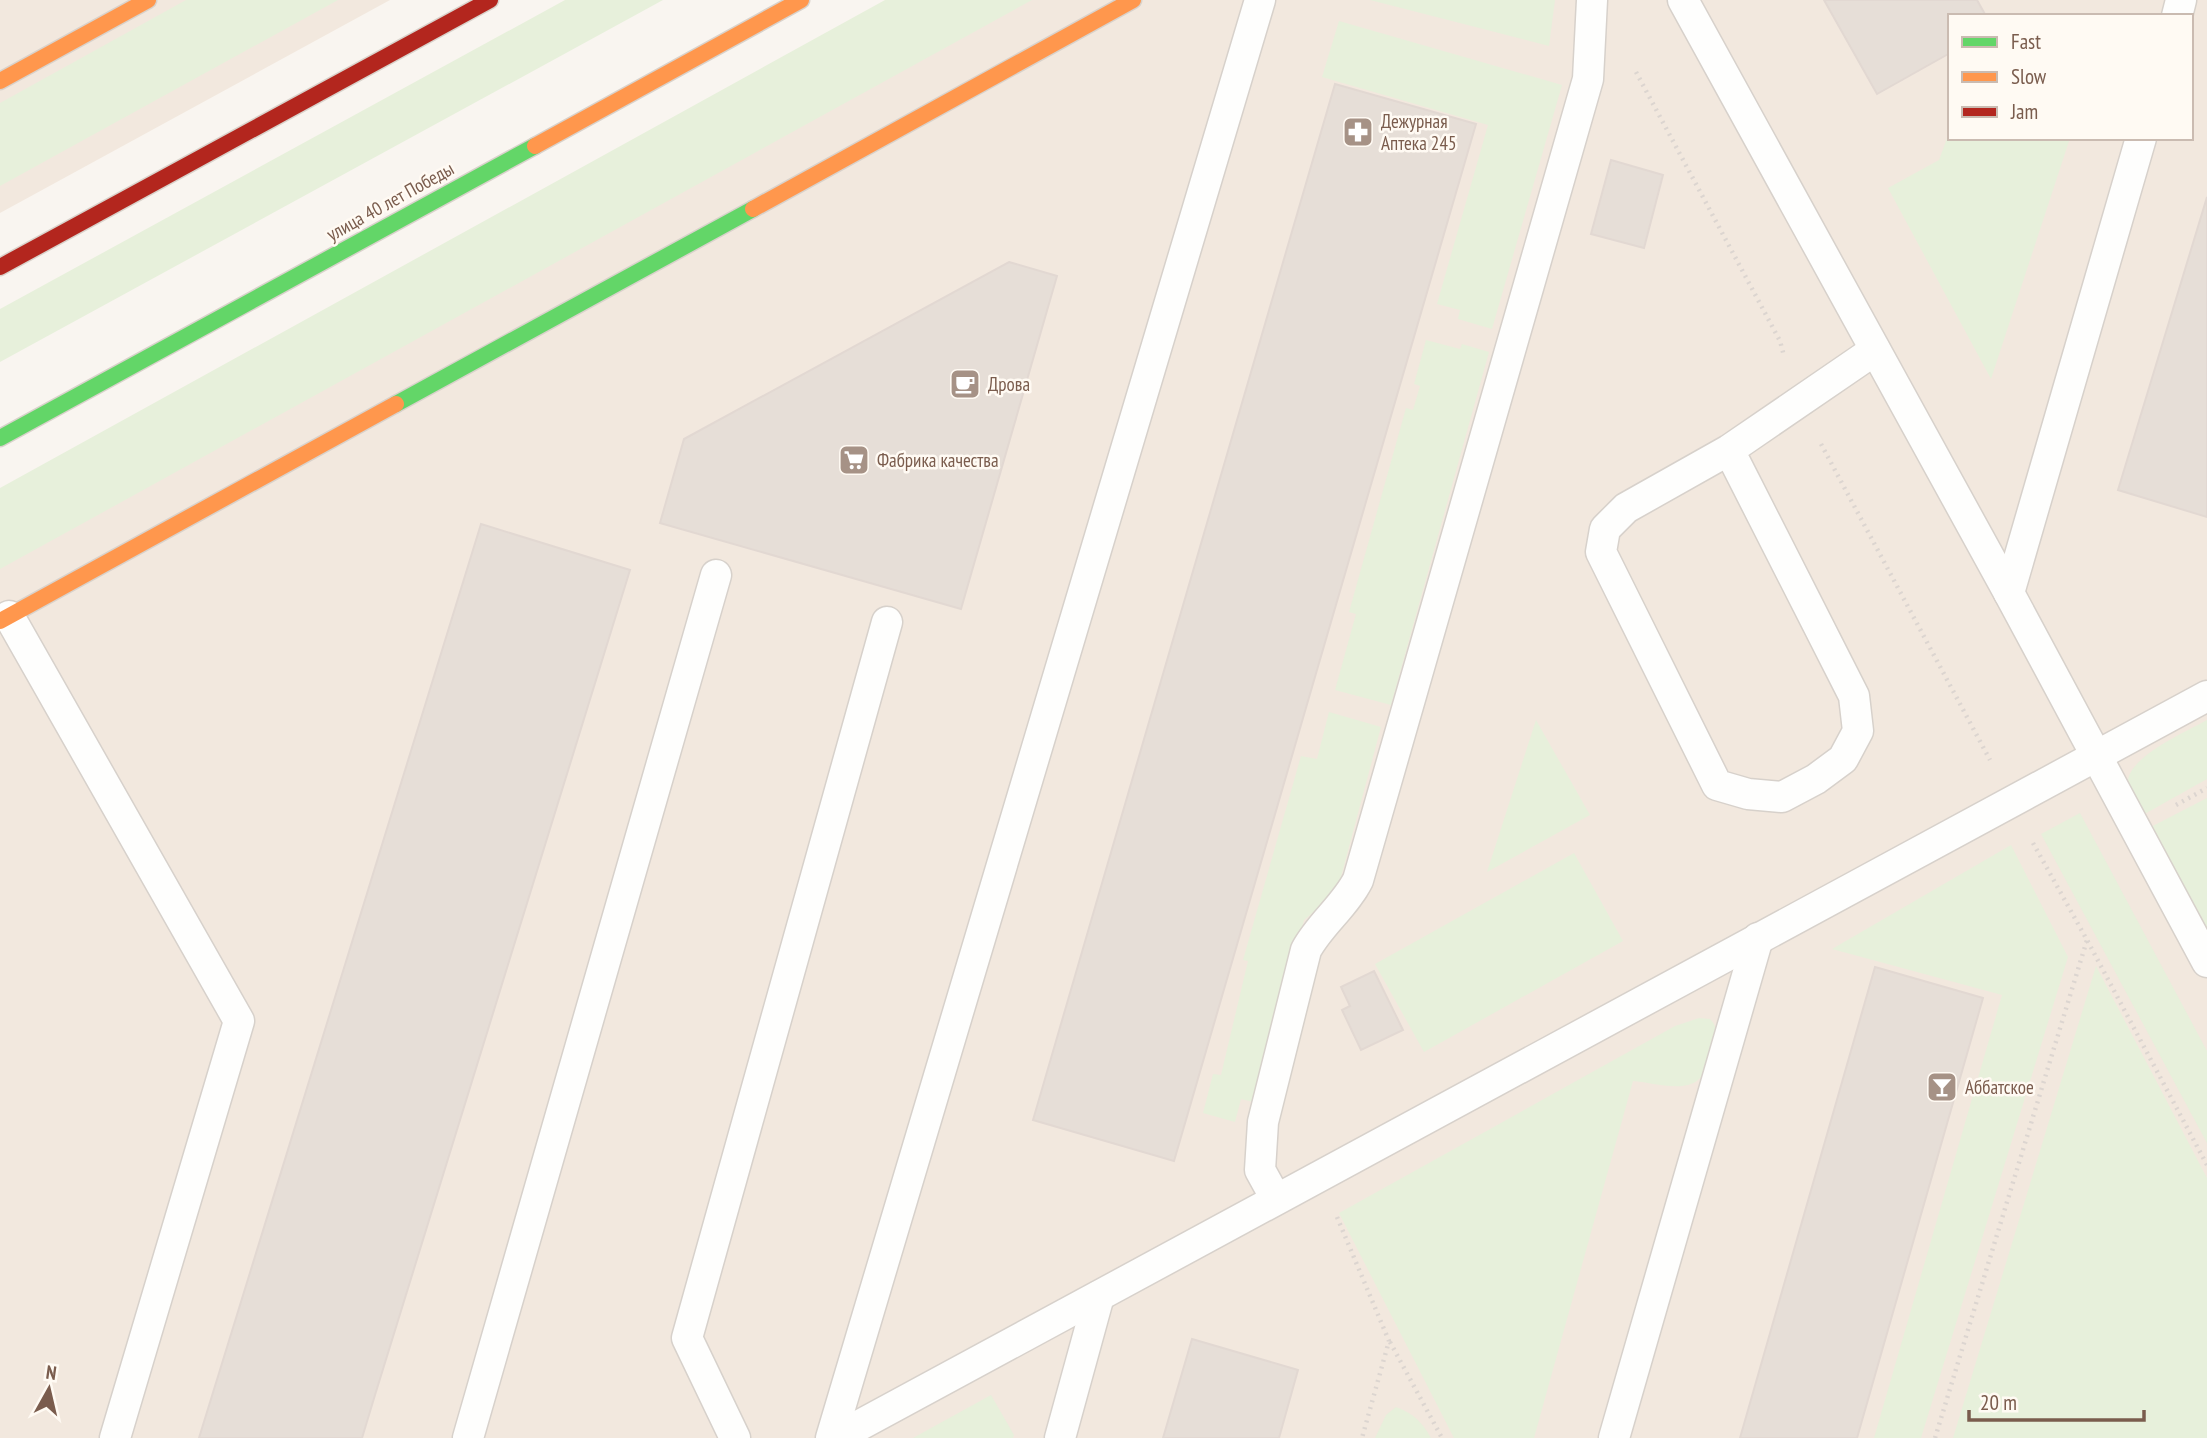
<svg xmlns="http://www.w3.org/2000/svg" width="2207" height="1438" font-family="'PT Sans Narrow',sans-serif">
<rect width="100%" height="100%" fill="#f9f5f0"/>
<!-- residential -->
<g fill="#f2e8de" fill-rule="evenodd">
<polygon points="0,0 390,0 0,213"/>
<path d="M1000 0H2207V1438H0V552ZM1950 16H2191V138H1950Z"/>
</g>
<!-- green -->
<g fill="#e7f0db">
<polygon points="186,0 338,0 0,186 0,103"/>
<polygon points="565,0 663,0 0,362 0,309"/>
<polygon points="885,0 1032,0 0,569 0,488"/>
<polygon points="1370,0 1555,0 1549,46"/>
<polygon points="1339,21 1562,85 1492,329 1458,319 1460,310 1437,304 1488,125 1322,77"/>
<polygon points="1950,130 1950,138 2070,138 1991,379 1888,188 1939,160"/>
<polygon points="1426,340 1460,349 1462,344 1489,352 1391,705 1335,690 1356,614 1349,612 1406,408 1413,410 1420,386 1414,384"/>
<polygon points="1329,712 1381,727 1337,892 1304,920 1257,1103 1241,1099 1235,1122 1203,1113 1213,1074 1221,1075 1248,961 1243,960 1301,756 1317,759"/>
<polygon points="1536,720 1590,815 1487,872"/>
<path d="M2207 720V779L2141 816C2137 806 2130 795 2128 785 2124 758 2188 731 2207 720Z"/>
<polygon points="2207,798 2207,946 2145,830"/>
<polygon points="2080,813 2207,1051 2207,1143 2041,834"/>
<polygon points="2011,845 2068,957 1921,1438 1874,1438 2002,995 1832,949"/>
<polygon points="1574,853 1623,941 1424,1052 1375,964"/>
<polygon points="2096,966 2207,1178 2207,1438 1953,1438"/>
<path d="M1699 1018 1710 1019C1720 1029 1715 1037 1712 1049 1709 1059 1707 1073 1698 1080 1682 1093 1651 1082 1633 1081L1534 1438H1454L1339 1213 1675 1026Z"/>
<polygon points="991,1395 1014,1435 1013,1438 913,1438"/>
<path d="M1396 1407C1413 1413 1422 1422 1431 1438H1375L1386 1415Z"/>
</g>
<!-- building -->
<g fill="#e6ded7" stroke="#e2d8d2" stroke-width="2">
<polygon points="1824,0 1977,0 1986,16 1950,16 1950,53 1877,94"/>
<polygon points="1335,84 1476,124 1174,1161 1033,1120"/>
<polygon points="1611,160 1663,175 1644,248 1591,234"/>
<polygon points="2207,197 2207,517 2118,490"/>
<polygon points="1009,262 1057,276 961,609 660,523 684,439"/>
<polygon points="481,524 630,570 375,1395 362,1438 199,1438"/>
<polygon points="1875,967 1983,998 1857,1438 1740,1438"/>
<polygon points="1374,971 1403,1030 1361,1050 1342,1010 1350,1006 1341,987"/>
<polygon points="1192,1339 1298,1370 1279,1438 1163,1438"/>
</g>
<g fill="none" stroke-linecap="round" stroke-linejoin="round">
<!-- lane casing -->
<g stroke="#d7d1cb" stroke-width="33">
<g id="lane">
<polyline points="1683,0 2009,593 2207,962"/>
<polyline points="2177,16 2181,0"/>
<polyline points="1729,450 1854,696 1858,731 1843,759 1816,779 1782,797 1748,794 1717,785 1601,552 1605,529 1626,508 1729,450 1875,350"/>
<polyline points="2009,593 2141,138"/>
<polyline points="9,616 239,1021 115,1438"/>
<path d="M1276 1199 1260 1170 1263 1122 1306 950C1320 924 1345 906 1358 880L1588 79 1592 0"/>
<polyline points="468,1438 716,575"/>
<polyline points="735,1438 687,1338 887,622"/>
<polyline points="831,1438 1260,0"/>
<polyline points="836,1438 2207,696"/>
<polyline points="1060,1438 1099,1296"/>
<polyline points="1614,1438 1758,938"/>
</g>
</g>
<!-- fast casing -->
<g stroke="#d9d2cb" stroke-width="19">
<g id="fast">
<polyline points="396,404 753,209"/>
<polyline points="0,438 535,146"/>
</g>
</g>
<!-- slow casing -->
<g stroke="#d9d2cb" stroke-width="19">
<g id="slow">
<polyline points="0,81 148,0"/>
<polyline points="535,146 801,0"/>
<polyline points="753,209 1133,0"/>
<polyline points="0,621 396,404"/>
</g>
</g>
<!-- jam casing -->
<g stroke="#d9d2cb" stroke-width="19">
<polyline id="jam" points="0,267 490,0"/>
</g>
<!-- path -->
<g stroke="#dcd5d0" stroke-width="4.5" stroke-dasharray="2 5" stroke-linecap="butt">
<polyline points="1636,72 1780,341 1784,356"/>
<polyline points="1821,444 1990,760"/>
<polyline points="2176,805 2207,788"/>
<polyline points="2033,843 2087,940 2207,1165"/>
<polyline points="1337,1217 1389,1341 1362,1438"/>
<polyline points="1390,1342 1442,1438"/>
<polyline points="1935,1438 2087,940"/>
</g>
<!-- lane -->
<use href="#lane" stroke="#fefefd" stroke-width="30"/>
<!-- fast -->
<use href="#fast" stroke="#63d668" stroke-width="16"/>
<!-- slow -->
<use href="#slow" stroke="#ff974d" stroke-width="16"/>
<!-- jam -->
<use href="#jam" stroke="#b3261e" stroke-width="16"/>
</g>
<!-- icons -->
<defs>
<g id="pharmacy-square" transform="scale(1.575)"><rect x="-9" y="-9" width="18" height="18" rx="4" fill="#a69286" stroke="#fffaf3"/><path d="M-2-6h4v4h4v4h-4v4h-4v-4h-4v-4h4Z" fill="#fff"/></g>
<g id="cafe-square" transform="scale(1.575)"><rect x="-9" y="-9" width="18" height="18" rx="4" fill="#a69286" stroke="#fffaf3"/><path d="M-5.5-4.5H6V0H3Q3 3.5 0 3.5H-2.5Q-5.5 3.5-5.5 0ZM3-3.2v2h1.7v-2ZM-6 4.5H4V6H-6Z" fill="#fff"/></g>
<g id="supermarket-square" transform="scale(1.575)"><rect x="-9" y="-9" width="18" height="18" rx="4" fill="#a69286" stroke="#fffaf3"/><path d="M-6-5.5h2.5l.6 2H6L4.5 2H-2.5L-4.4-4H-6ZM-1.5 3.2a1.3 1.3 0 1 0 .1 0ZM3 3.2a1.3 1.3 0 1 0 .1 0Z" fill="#fff"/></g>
<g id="bar-square" transform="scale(1.575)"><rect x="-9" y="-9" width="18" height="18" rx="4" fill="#a69286" stroke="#fffaf3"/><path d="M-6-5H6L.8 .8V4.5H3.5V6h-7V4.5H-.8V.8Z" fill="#fff"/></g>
</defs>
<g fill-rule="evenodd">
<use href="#pharmacy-square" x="1358" y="132"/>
<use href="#cafe-square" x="965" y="384"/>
<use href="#supermarket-square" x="854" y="460"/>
<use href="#bar-square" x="1942" y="1087"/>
</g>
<g text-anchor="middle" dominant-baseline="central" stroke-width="5" stroke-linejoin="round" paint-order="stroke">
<!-- poi labels -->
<g font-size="19" fill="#7a5c4d" stroke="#fffaf3" text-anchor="start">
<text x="1381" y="121">Дежурная<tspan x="1381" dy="22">Аптека 245</tspan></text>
<text x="988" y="384">Дрова</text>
<text x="877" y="460">Фабрика качества</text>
<text x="1965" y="1087">Аббатское</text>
</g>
<!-- street labels -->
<g font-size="19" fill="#7a5c4d" stroke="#fffaf3">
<text transform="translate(390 201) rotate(-29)">улица 40 лет Победы</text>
</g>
</g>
<!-- legend -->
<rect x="1948" y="14" width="245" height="126" fill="#fffaf3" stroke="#cabbb1" stroke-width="2"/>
<rect x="1962" y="37" width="35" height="10" fill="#63d668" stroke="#cabbb1" stroke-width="2"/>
<text x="2011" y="49" font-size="21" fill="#7a5c4d">Fast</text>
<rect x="1962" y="72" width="35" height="10" fill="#ff974d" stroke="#cabbb1" stroke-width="2"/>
<text x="2011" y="84" font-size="21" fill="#7a5c4d">Slow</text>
<rect x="1962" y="107" width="35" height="10" fill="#b3261e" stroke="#cabbb1" stroke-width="2"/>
<text x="2011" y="119" font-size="21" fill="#7a5c4d">Jam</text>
<!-- north arrow -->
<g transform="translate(49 1389) rotate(8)" stroke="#fffaf3" stroke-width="5" paint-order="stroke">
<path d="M0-5L12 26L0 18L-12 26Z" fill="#7a5c4d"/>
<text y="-10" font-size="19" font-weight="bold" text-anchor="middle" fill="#7a5c4d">N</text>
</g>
<!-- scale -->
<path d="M1969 1410v10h175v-10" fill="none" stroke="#7a5c4d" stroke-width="3.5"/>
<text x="1980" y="1410" font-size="21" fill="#7a5c4d" stroke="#fffaf3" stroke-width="5" paint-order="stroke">20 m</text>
</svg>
